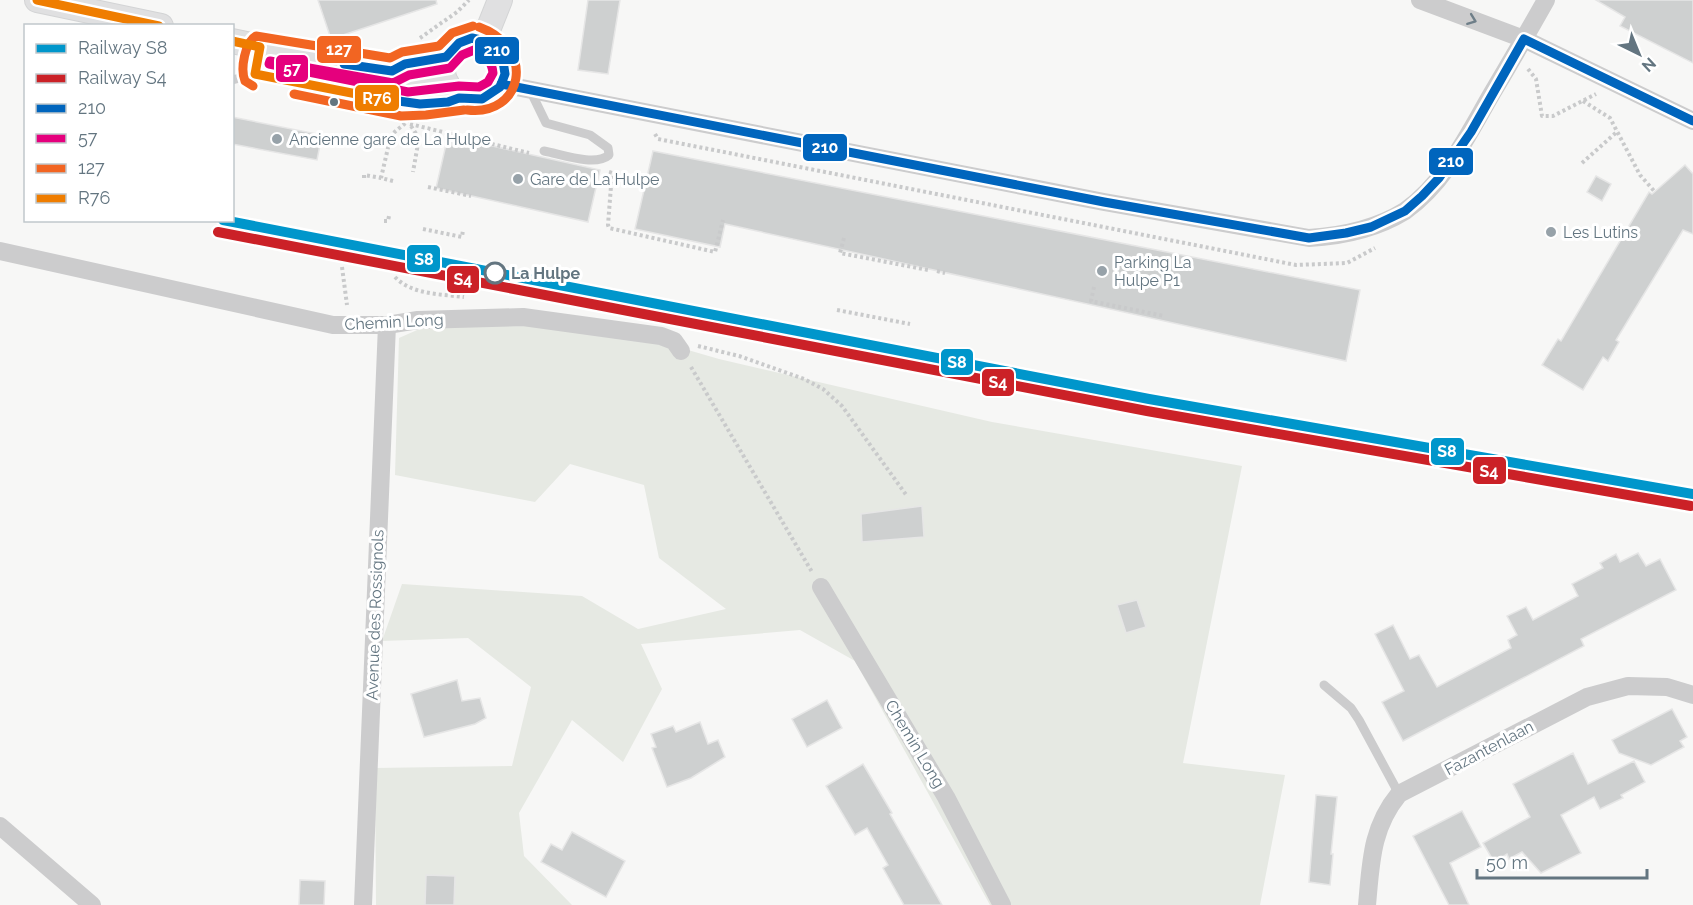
<svg xmlns="http://www.w3.org/2000/svg" width="1693" height="905" font-family="Raleway,sans-serif">
<rect width="100%" height="100%" fill="#f7f7f6"/>
<!-- green -->
<polygon fill="#e6e9e3" points="595,323 719,359 992,422 1242,466 1183,763 1285,775 1260,905 990,905 855,661 800,630 641,644 662,689 623,762 572,720 519,813 524,856 572,905 376,905 375,768 512,766 531,687 468,638 382,641 402,584 582,596 638,629 726,609 659,558 644,485 570,464 535,502 395,475 399,338 424,327"/>
<!-- building -->
<g fill="#ced0d0" stroke="#e6e6e6" stroke-width="1.5">
<polygon points="318,0 436,0 437,4 331,39"/>
<polygon points="588,0 620,0 608,74 578,70"/>
<polygon points="1596,0 1693,0 1693,63 1620,26 1625,17"/>
<polygon points="232,117 322,135 317,160 232,144"/>
<polygon points="448,136 600,170 588,222 436,188"/>
<polygon points="653,151 1360,290 1346,361 725,224 720,247 635,229"/>
<polygon points="1685,165 1693,174 1693,234 1683,230 1616,340 1619,342 1608,361 1603,357 1583,390 1542,365 1558,339 1561,341 1649,192 1652,194"/>
<polygon points="1596,176 1611,184 1602,201 1587,192"/>
<polygon points="922,506 924,537 862,542 861,514"/>
<polygon points="1638,553 1646,566 1660,559 1676,590 1581,639 1584,646 1403,741 1382,702 1404,691 1375,634 1393,625 1410,659 1419,655 1437,687 1511,648 1508,640 1517,635 1507,616 1526,607 1533,620 1578,596 1572,584 1603,568 1600,563 1616,554 1620,562"/>
<polygon points="1137,600 1146,627 1126,633 1117,605"/>
<polygon points="457,680 462,701 480,698 486,718 475,724 424,737 411,694"/>
<polygon points="827,700 842,728 807,747 792,719"/>
<polygon points="1672,709 1687,737 1680,741 1684,747 1651,765 1619,753 1612,740"/>
<polygon points="700,722 708,744 718,740 725,757 691,778 667,787 652,748 656,747 651,734 673,726 676,732"/>
<polygon points="1573,753 1588,784 1634,761 1645,782 1621,795 1623,798 1600,809 1594,797 1561,815 1581,853 1541,873 1522,852 1509,859 1507,854 1494,862 1483,843 1530,817 1513,784"/>
<polygon points="863,764 892,813 890,814 942,905 904,905 883,868 888,865 867,828 855,835 826,786"/>
<polygon points="1316,795 1337,797 1331,854 1333,854 1330,885 1309,882"/>
<polygon points="1462,811 1481,847 1450,863 1469,905 1449,905 1413,836"/>
<polygon points="572,832 625,861 606,897 541,862 551,844 562,850"/>
<polygon points="426,875 455,876 454,905 425,905"/>
<polygon points="300,880 325,881 324,905 299,905"/>
</g>
<g fill="none" stroke-linecap="round" stroke-linejoin="round">
<!-- secondary casing -->
<g stroke="#d3d4d5" stroke-width="26">
<g id="secondary">
<polyline points="37,0 161,26"/>
<circle cx="474" cy="69" r="31"/>
<polyline points="484,40 500,0"/>
<polyline points="232,41 344,64 392,71 406,79 432,84 447,84"/>
<polyline points="392,71 405,64 446,57"/>
</g>
</g>
<!-- path -->
<g stroke="#c9cacb" stroke-width="4" stroke-dasharray="3 3" stroke-linecap="butt">
<polyline points="420,38 457,12 469,0"/>
<polyline points="1528,69 1536,79 1542,116 1553,116 1596,94"/>
<polyline points="1583,101 1610,118 1640,175 1655,192"/>
<polyline points="410,124 529,153"/>
<polyline points="411,126 419,138 413,172"/>
<polyline points="655,134 658,139 1296,265 1347,263 1375,248"/>
<polyline points="1582,163 1618,131"/>
<polyline points="609,172 612,173 608,225 609,228 715,252 723,220"/>
<polyline points="364,178 364,175 381,178"/>
<polyline points="393,181 381,178 391,135 408,121"/>
<polyline points="428,187 471,196"/>
<polyline points="384,221 388,221 389,216"/>
<polyline points="423,229 462,237 463,230"/>
<polyline points="844,238 840,253 928,270"/>
<polyline points="374,265 382,266 385,260"/>
<polyline points="342,267 347,305"/>
<polyline points="937,271 945,273"/>
<polyline points="425,275 454,281 456,273"/>
<path d="M395 277C412 295 441 294 464 297"/>
<polyline points="1094,287 1091,301 1164,316"/>
<polyline points="837,310 910,324"/>
<polyline points="698,346 739,356 804,379 823,389 842,406 907,496"/>
<polyline points="829,355 908,369"/>
<polyline points="691,367 812,572"/>
</g>
<!-- service -->
<g stroke="#cccccd" stroke-width="9">
<polyline points="255,74 260,47"/>
<polyline points="232,80 255,74 410,104 445,103 462,98"/>
<path d="M530 90 546 123 590 135 608 148 609 155C595 167 561 154 544 151"/>
<polyline points="1324,685 1351,708 1359,720 1399,794"/>
</g>
<!-- minor -->
<g stroke="#cccccd" stroke-width="18">
<polyline points="1420,0 1524,39 1693,121"/>
<path d="M501 84 1104 202 1309 238C1342 236 1376 229 1405 211 1444 184 1468 135 1491 95 1510 63 1528 32 1546 0"/>
<polyline points="0,251 333,325 387,325 418,320 523,317 661,336 674,341 681,351"/>
<polyline points="821,587 946,797 1002,905"/>
<polyline points="0,826 92,905"/>
<polyline points="363,905 387,325"/>
<path d="M1367 905C1371 863 1371 828 1399 794L1587 697 1628 686 1667 687 1693 695"/>
</g>
<!-- secondary -->
<use href="#secondary" stroke="#e0e0e1" stroke-width="24"/>
<!-- bus-1 casing -->
<g stroke="#fff" stroke-width="14">
<g id="bus-1">
<polyline points="344,64 392,71 405,64 446,57 459,43 472,38 485,41 496,49 503,61 505,74 500,87 482,99 459,98 448,102 420,104 377,98"/>
<polyline points="501,84 1104,202 1309,238 1346,233 1371,227 1405,211 1422,196 1439,178 1471,132 1524,39 1693,121"/>
</g>
</g>
<!-- bus-2 casing -->
<g stroke="#fff" stroke-width="14">
<path id="bus-2" d="M474 50C485 54 492 61 493 73L488 82 479 87 459 86 408 92 269 64 270 61 393 83 409 75 450 68 462 55Z"/>
</g>
<!-- bus-3 casing -->
<g stroke="#fff" stroke-width="14">
<g id="bus-3">
<path d="M253 86 245 81C240 69 245 42 256 36L390 58 402 52 439 46 452 33 473 26"/>
<polyline points="294,94 401,116 426,115 464,110"/>
<path d="M467 110C523 117 537 48 479 27"/>
</g>
</g>
<!-- bus-4 casing -->
<g stroke="#fff" stroke-width="14">
<g id="bus-4">
<polyline points="37,0 159,26"/>
<polyline points="232,41 260,47 255,74 377,98"/>
</g>
</g>
<!-- bus-1 -->
<use href="#bus-1" stroke="#0065bd" stroke-width="9"/>
<!-- bus-2 -->
<use href="#bus-2" stroke="#e5007d" stroke-width="9"/>
<!-- bus-3 -->
<use href="#bus-3" stroke="#f26522" stroke-width="9"/>
<!-- bus-4 -->
<use href="#bus-4" stroke="#ef7d00" stroke-width="9"/>
<!-- rail-1 casing -->
<g stroke="#fff" stroke-width="15">
<polyline id="rail-1" points="223,220 1149,399 1693,494"/>
</g>
<!-- rail-2 casing -->
<g stroke="#fff" stroke-width="15">
<polyline id="rail-2" points="218,232 1147,411 1691,506"/>
</g>
<!-- rail-1 -->
<use href="#rail-1" stroke="#0096cb" stroke-width="10"/>
<!-- rail-2 -->
<use href="#rail-2" stroke="#cb2127" stroke-width="10"/>
</g>
<!-- one-way arrows -->
<defs><path id="oneway-chevron" d="M-2-3.5L2.5 0L-2 3.5" fill="none" stroke-width="1.6" stroke-linecap="round" stroke-linejoin="round" transform="scale(1.5)"/></defs>
<use stroke="#6e7e88" href="#oneway-chevron" transform="translate(1472 20) rotate(21)"/>
<!-- markers -->
<circle fill="#637580" stroke="#fff" stroke-width="2" cx="334" cy="102" r="5"/>
<g fill="#97a2a9" stroke="#fff" stroke-width="2">
<circle cx="277" cy="139" r="6"/>
<circle cx="518" cy="179" r="6"/>
<circle cx="1551" cy="232" r="6"/>
<circle cx="1102" cy="271" r="6"/>
</g>
<circle fill="#fff" stroke="#637580" stroke-width="3" cx="495" cy="273" r="10"/>
<g text-anchor="middle" dominant-baseline="central" stroke-width="6" stroke-linejoin="round" paint-order="stroke">
<!-- poi labels -->
<g font-size="16" fill="#637580" stroke="#fff" text-anchor="start">
<text x="289" y="139">Ancienne gare de La Hulpe</text>
<text x="530" y="179">Gare de La Hulpe</text>
<text x="1563" y="232">Les Lutins</text>
<text x="1114" y="262">Parking La<tspan x="1114" dy="18">Hulpe P1</tspan></text>
</g>
<!-- stop labels -->
<g font-size="16" font-weight="bold" fill="#637580" stroke="#fff" text-anchor="start">
<text x="511" y="273">La Hulpe</text>
</g>
<!-- street labels -->
<g font-size="16" fill="#637580" stroke="#fff">
<text transform="translate(394 322) rotate(-3)">Chemin Long</text>
<text transform="translate(375 615) rotate(-88)">Avenue des Rossignols</text>
<text transform="translate(915 744) rotate(59)">Chemin Long</text>
<text transform="translate(1489 748) rotate(-28)">Fazantenlaan</text>
</g>
</g>
<g stroke="#fff" stroke-width="2">
<rect x="316" y="35" width="46" height="29" rx="6" fill="#f26522"/>
<rect x="474" y="36" width="46" height="29" rx="6" fill="#0065bd"/>
<rect x="275" y="54" width="34" height="29" rx="6" fill="#e5007d"/>
<rect x="354" y="84" width="46" height="28" rx="6" fill="#ef7d00"/>
<rect x="802" y="133" width="46" height="29" rx="6" fill="#0065bd"/>
<rect x="1428" y="147" width="46" height="29" rx="6" fill="#0065bd"/>
<rect x="406" y="244" width="35" height="29" rx="6" fill="#0096cb"/>
<rect x="446" y="265" width="34" height="29" rx="6" fill="#cb2127"/>
<rect x="940" y="348" width="34" height="28" rx="6" fill="#0096cb"/>
<rect x="981" y="368" width="34" height="29" rx="6" fill="#cb2127"/>
<rect x="1430" y="437" width="35" height="29" rx="6" fill="#0096cb"/>
<rect x="1472" y="456" width="35" height="29" rx="6" fill="#cb2127"/>
</g>
<g font-size="16" text-anchor="middle" font-weight="bold" fill="#fff">
<text x="339" y="55">127</text>
<text x="497" y="56">210</text>
<text x="292" y="74">57</text>
<text x="377" y="104">R76</text>
<text x="825" y="153">210</text>
<text x="1451" y="167">210</text>
<text x="424" y="265">S8</text>
<text x="463" y="285">S4</text>
<text x="957" y="368">S8</text>
<text x="998" y="388">S4</text>
<text x="1447" y="457">S8</text>
<text x="1489" y="477">S4</text>
</g>
<!-- legend -->
<rect x="24" y="24" width="210" height="198" fill="#ffffff" stroke="#c1c8cc" stroke-width="1.5"/>
<rect x="36" y="44" width="30" height="9" fill="#0096cb" stroke="#c1c8cc" stroke-width="1.5"/>
<text x="78" y="54" font-size="18" fill="#637580">Railway S8</text>
<rect x="36" y="74" width="30" height="9" fill="#cb2127" stroke="#c1c8cc" stroke-width="1.5"/>
<text x="78" y="84" font-size="18" fill="#637580">Railway S4</text>
<rect x="36" y="104" width="30" height="9" fill="#0065bd" stroke="#c1c8cc" stroke-width="1.5"/>
<text x="78" y="114" font-size="18" fill="#637580">210</text>
<rect x="36" y="134" width="30" height="9" fill="#e5007d" stroke="#c1c8cc" stroke-width="1.5"/>
<text x="78" y="144" font-size="18" fill="#637580">57</text>
<rect x="36" y="164" width="30" height="9" fill="#f26522" stroke="#c1c8cc" stroke-width="1.5"/>
<text x="78" y="174" font-size="18" fill="#637580">127</text>
<rect x="36" y="194" width="30" height="9" fill="#ef7d00" stroke="#c1c8cc" stroke-width="1.5"/>
<text x="78" y="204" font-size="18" fill="#637580">R76</text>
<!-- north arrow -->
<g transform="translate(1639 54) rotate(137)" stroke="#ffffff" stroke-width="4.5" paint-order="stroke">
<path d="M0-4.5L10 22L0 15L-10 22Z" fill="#637580"/>
<text y="-9" font-size="16" font-weight="bold" text-anchor="middle" fill="#637580">N</text>
</g>
<!-- scale -->
<path d="M1477 869v9h170v-9" fill="none" stroke="#637580" stroke-width="3"/>
<text x="1486" y="869" font-size="18" fill="#637580" stroke="#ffffff" stroke-width="4.5" paint-order="stroke">50 m</text>
</svg>
